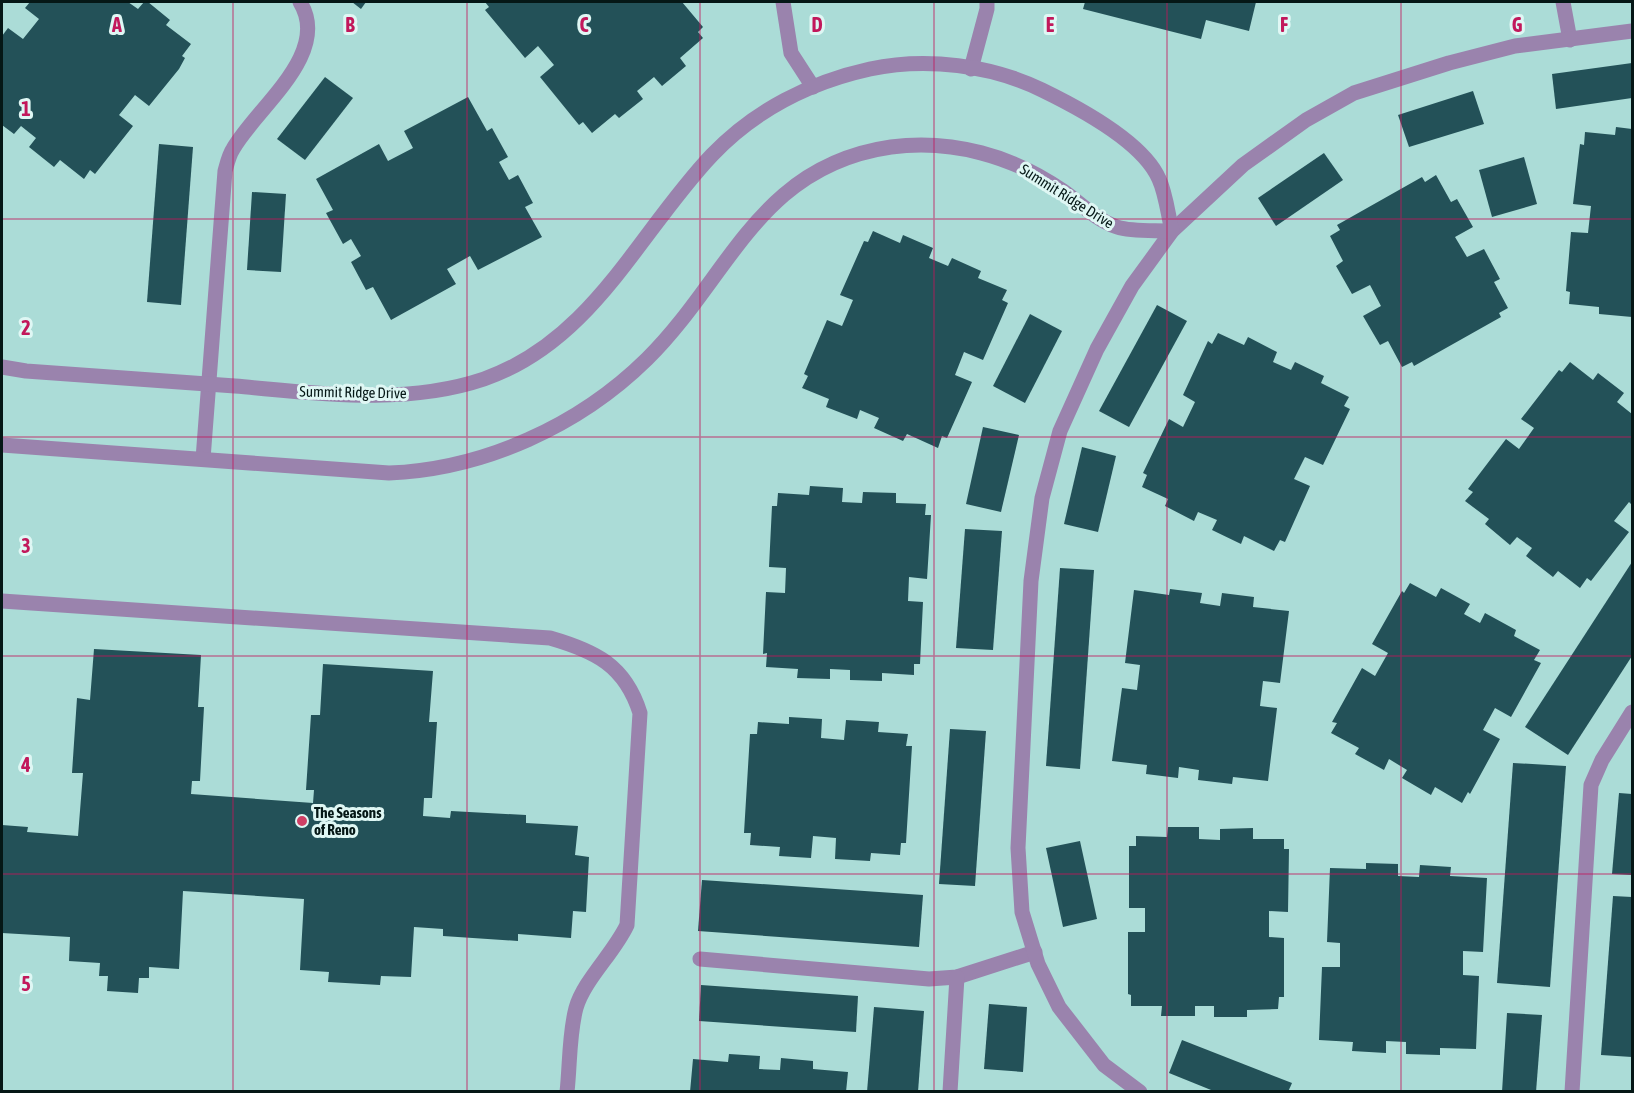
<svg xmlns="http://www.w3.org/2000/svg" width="1634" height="1093" font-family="'Asap Condensed',sans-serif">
<rect width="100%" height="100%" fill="#abdcd7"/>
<!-- building -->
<g fill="#235158">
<polygon points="30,2 128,2 138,9 144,2 148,2 170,20 166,25 191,44 182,56 185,58 179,69 149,106 135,95 119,115 133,126 95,174 90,170 84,179 60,160 54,167 29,147 36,138 21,126 14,134 2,125 2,36 8,28 23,39 39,19 25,8"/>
<polygon points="352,2 366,2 361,9"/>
<polygon points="485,2 682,2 703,27 698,32 703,38 680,58 686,66 662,86 654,77 637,91 643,99 619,118 615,114 592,133 583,122 579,125 540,77 554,65 538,46 525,58 485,10 489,7"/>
<polygon points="1085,2 1256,2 1249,31 1206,20 1201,39 1083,9"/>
<polygon points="1632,63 1632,98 1556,109 1552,74"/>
<polygon points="325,77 353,98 305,160 277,139"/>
<polygon points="1473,91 1484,124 1409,147 1398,115"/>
<polygon points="468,97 487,131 492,128 508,157 499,162 509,180 518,175 533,203 525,207 542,237 478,270 470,256 447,269 456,284 391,320 373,287 366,290 351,262 361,256 351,239 343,244 326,213 333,210 316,179 379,144 388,161 413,148 404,131"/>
<polygon points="1616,127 1632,129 1632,317 1599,314 1599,307 1569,304 1570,292 1566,291 1571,232 1588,233 1591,206 1573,204 1580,144 1584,145 1585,132 1615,135"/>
<polygon points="159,144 193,147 181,305 147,302"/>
<polygon points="1324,153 1343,180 1276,226 1258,198"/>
<polygon points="1524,157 1537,204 1492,217 1479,170"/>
<polygon points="1436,175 1451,202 1457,199 1473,227 1455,237 1467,257 1484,249 1500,279 1494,282 1508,308 1499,313 1501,317 1414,366 1412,362 1402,367 1388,341 1380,345 1363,316 1381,306 1370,285 1352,294 1336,266 1343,261 1330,236 1340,230 1337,225 1422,177 1425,182"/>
<polygon points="252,192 286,194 281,272 247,270"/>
<polygon points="873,231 900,243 903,235 933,248 929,258 948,266 952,258 981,271 978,278 1007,290 1002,300 1008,303 983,360 964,352 955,375 972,382 947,438 942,436 938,448 907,434 903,441 874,428 879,418 860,410 857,419 826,407 829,399 802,388 808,376 804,374 827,320 842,326 853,300 840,295 864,241 868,242"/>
<polygon points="1157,305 1187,321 1129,427 1099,411"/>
<polygon points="1030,314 1062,331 1025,403 993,386"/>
<polygon points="1218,333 1244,345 1248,337 1277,352 1273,362 1291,370 1295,362 1324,376 1321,383 1349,397 1344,406 1350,409 1323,465 1305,457 1294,479 1310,486 1285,542 1280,540 1274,551 1244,536 1241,544 1212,530 1217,520 1198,512 1194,521 1165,506 1168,499 1142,487 1147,475 1143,473 1169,419 1183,427 1195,402 1183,395 1208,341 1212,344"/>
<polygon points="1570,362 1593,380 1598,373 1624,393 1617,402 1632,414 1632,505 1629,502 1614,521 1629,532 1591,581 1587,578 1580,588 1558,571 1553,577 1526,556 1532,548 1517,537 1510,545 1485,524 1489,519 1465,501 1473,492 1468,489 1506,439 1519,449 1534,428 1521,419 1559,370 1562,372"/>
<polygon points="983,427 1019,435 1001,512 966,504"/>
<polygon points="1082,447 1116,456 1098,532 1064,524"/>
<polygon points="810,486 843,488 842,502 862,503 863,492 896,493 896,503 926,504 925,515 931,515 927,579 909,577 908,601 923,602 920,664 914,664 914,675 882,673 882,681 850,680 850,670 830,669 830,679 797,678 798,669 766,667 767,653 763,654 766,592 785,593 786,568 769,567 772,506 777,506 778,493 809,495"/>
<polygon points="965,529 1002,531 993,650 956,648"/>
<polygon points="1632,562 1632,656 1568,755 1525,727"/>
<polygon points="1060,568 1094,570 1080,769 1046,766"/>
<polygon points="1410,583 1436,597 1441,588 1470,604 1464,614 1480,623 1485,613 1516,630 1514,636 1540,650 1534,660 1541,663 1511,717 1495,708 1483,730 1500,739 1470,794 1468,792 1462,803 1435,787 1431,795 1402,778 1407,770 1389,759 1384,770 1355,754 1359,748 1331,733 1337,723 1332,722 1362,668 1375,676 1388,653 1372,644 1402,591 1404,593"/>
<polygon points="1170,589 1202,593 1200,603 1220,606 1222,593 1254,597 1253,607 1289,611 1280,683 1263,681 1260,706 1277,708 1268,781 1233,777 1232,784 1198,780 1199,770 1179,767 1178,778 1146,774 1147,765 1112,761 1122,688 1137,690 1140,665 1125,663 1134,590 1169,595"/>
<polygon points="94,649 201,655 198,707 204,707 200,781 192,781 191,794 313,803 314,790 306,790 311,715 320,715 323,664 433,671 429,722 437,722 432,798 424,798 423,816 450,818 451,811 526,815 526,823 578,826 575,855 589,857 586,912 573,911 571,938 518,934 518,941 443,936 443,929 414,927 411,977 381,976 380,985 328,982 329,972 300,970 304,899 183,891 179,969 149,967 149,978 139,978 138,993 107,991 108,976 99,976 100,963 69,961 70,937 2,933 2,825 28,827 27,832 78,836 83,773 72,773 77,698 90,700"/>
<polygon points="789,717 822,719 821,738 844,740 846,720 879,722 878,732 908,734 906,746 912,746 906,843 901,843 900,855 871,853 870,861 835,859 836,838 813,836 811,858 779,856 780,847 750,845 751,833 744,833 750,734 757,734 758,722 789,724"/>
<polygon points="950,729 986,731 975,886 939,884"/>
<polygon points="1513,763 1566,766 1550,987 1497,983"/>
<polygon points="1619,793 1632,794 1632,875 1612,874"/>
<polygon points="1168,827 1199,827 1199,839 1220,840 1220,829 1253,828 1253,839 1284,839 1284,849 1289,849 1288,912 1269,911 1269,937 1284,938 1284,997 1279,997 1278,1009 1247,1010 1247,1017 1214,1017 1214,1006 1195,1006 1195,1016 1161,1016 1162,1006 1131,1006 1131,995 1128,994 1128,932 1145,932 1145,908 1129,908 1129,846 1136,846 1136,836 1167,837"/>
<polygon points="1080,841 1097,919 1063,927 1046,848"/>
<polygon points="1366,863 1398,864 1398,876 1419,877 1420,865 1451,867 1450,876 1487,878 1483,952 1463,951 1463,975 1479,976 1476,1049 1440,1048 1440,1055 1406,1054 1406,1042 1386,1041 1386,1053 1352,1051 1353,1042 1319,1040 1322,967 1340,967 1340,943 1327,942 1330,868 1366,869"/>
<polygon points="702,880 923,895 919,947 698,931"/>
<polygon points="1613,896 1632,897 1632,1057 1601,1055"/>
<polygon points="701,985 858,996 856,1032 699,1021"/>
<polygon points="989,1004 1027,1007 1023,1072 984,1069"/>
<polygon points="874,1007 924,1011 918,1092 867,1092"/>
<polygon points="1507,1013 1542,1015 1536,1092 1502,1092"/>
<polygon points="1182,1040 1292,1083 1288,1092 1216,1092 1169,1073"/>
<polygon points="729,1054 760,1056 759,1069 780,1070 781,1058 813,1061 813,1069 848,1072 846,1092 690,1092 693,1059 728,1062"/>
</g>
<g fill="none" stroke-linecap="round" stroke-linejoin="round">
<!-- lane -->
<g stroke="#9a83ad" stroke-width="15">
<polyline points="783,2 791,53 813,87"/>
<polyline points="1563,2 1570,40"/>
<polyline points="971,69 987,9 987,2"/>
<path d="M203 459 225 171C227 164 229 155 233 149 256 108 332 54 300 2"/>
<path d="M2 601 550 638C595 651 625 665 640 713L627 925C614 953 584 980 576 1008 569 1034 570 1065 567 1092"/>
<polyline points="700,959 929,979 957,977 1035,952"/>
<polyline points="950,1092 957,977"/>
<polyline points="1140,1092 1104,1065 1059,1007 1038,964 1022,912 1018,848 1031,581 1042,498 1060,431 1097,349 1132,286 1172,231 1243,165 1306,120 1354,93 1449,63 1515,46 1632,31"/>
<polyline points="1572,1092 1591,785 1602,760 1632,712"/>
</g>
<!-- street -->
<path stroke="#9a83ad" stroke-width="15" d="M2 367 26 371C95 376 165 381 235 386 316 393 404 406 484 379 593 341 638 233 712 155 755 110 811 82 870 69 926 57 991 65 1042 90 1077 107 1143 142 1159 179 1166 194 1168 215 1172 231 1155 230 1132 232 1117 227 1096 220 1080 203 1063 191 1013 156 952 139 891 147 758 166 730 277 647 359 579 426 484 469 389 473L2 445"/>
</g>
<!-- grid -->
<path fill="none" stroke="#c2185b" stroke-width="1.5" stroke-opacity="0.55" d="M233 2V1092M467 2V1092M700 2V1092M934 2V1092M1167 2V1092M1401 2V1092M2 219H1632M2 437H1632M2 656H1632M2 874H1632"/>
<!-- markers -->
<circle fill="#cf4066" stroke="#dff7f4" stroke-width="2" cx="302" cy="821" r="6"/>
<g text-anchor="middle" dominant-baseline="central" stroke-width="6" stroke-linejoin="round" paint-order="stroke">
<!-- street labels -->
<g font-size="15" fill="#051716" stroke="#dff7f4">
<text transform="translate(1067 196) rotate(32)">Summit Ridge Drive</text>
<text transform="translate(353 392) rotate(1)">Summit Ridge Drive</text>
</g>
<!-- poi labels -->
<g font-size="15" font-weight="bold" fill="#051716" stroke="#dff7f4" text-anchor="start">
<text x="314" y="812">The Seasons<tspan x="314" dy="17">of Reno</tspan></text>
</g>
</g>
<g font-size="20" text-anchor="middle" font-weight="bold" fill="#c2185b" stroke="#dff7f4" stroke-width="6" stroke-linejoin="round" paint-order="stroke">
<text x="117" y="32">A</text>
<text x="350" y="32">B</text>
<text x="584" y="32">C</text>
<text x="817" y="32">D</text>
<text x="1050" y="32">E</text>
<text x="1284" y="32">F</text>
<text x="1517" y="32">G</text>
<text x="26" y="116">1</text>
<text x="26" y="335">2</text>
<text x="26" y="553">3</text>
<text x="26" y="772">4</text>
<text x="26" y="991">5</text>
</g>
<!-- border -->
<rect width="1634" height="1093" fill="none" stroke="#051716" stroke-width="6"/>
</svg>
